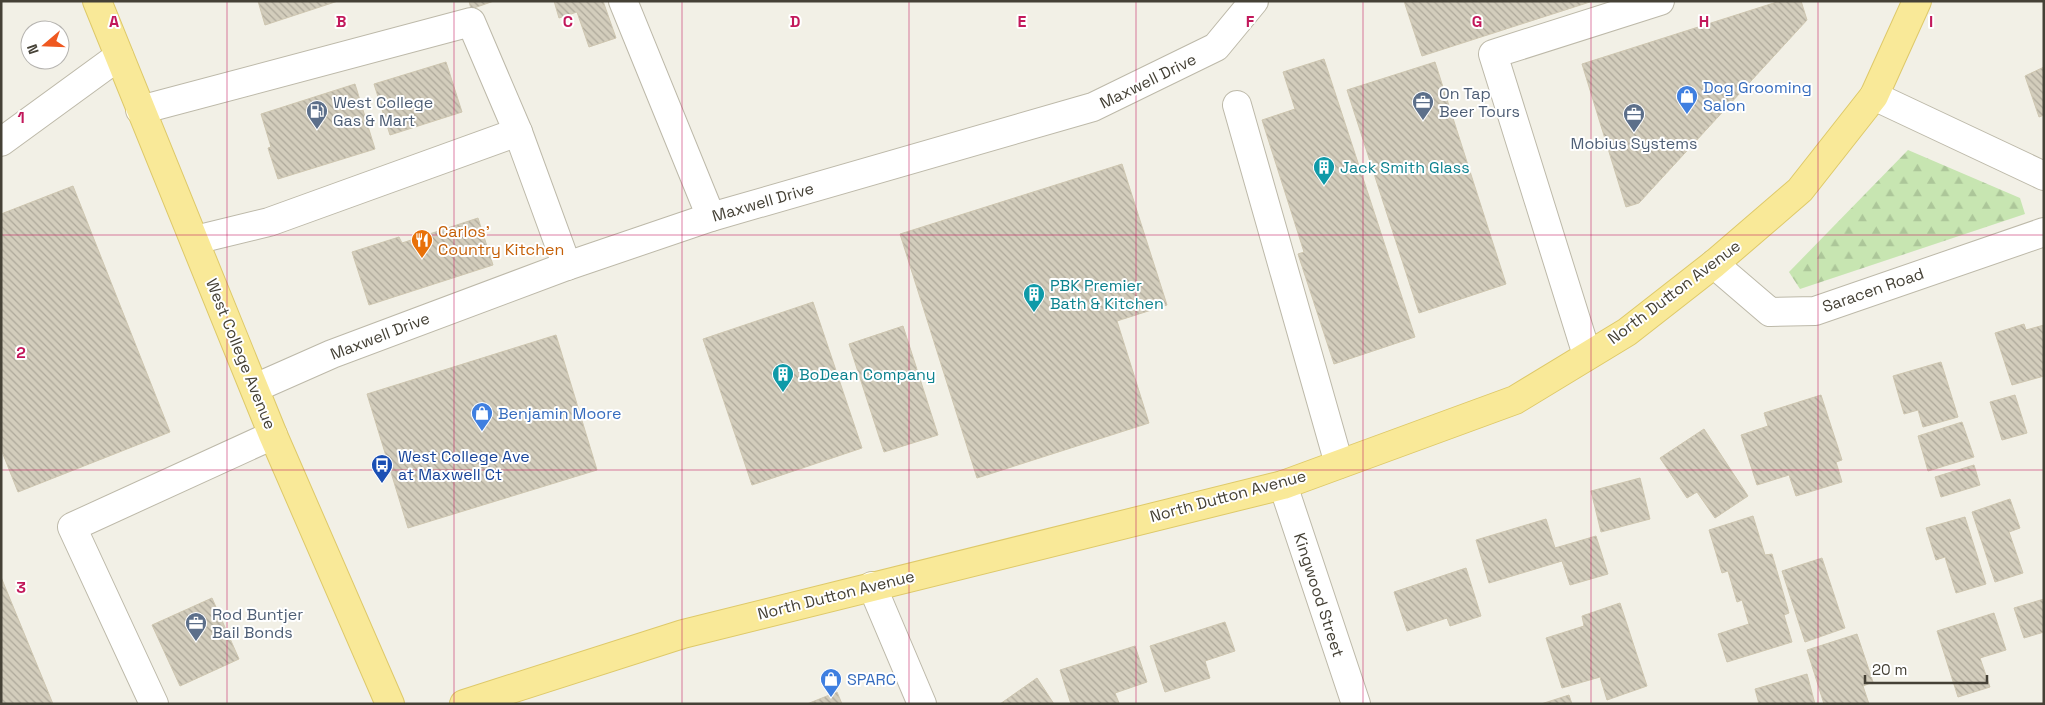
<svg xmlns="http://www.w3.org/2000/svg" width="2045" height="705" font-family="'Space Grotesk',sans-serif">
<defs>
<pattern id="forest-firs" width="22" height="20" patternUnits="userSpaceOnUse" patternTransform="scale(1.25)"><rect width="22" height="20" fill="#c7e5b1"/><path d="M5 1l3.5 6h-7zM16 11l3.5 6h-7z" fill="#acc699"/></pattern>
<pattern id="building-back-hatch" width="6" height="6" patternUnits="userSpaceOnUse" patternTransform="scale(1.25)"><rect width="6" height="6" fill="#d3cdbc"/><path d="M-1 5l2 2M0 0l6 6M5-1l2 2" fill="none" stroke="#ada89a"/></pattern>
</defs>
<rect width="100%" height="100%" fill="#f2f0e6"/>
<!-- forest -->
<polygon fill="url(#forest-firs)" points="1908,150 2020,198 2025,214 1800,289 1789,272"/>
<!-- building -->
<g fill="url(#building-back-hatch)" stroke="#cec6b0">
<polygon points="258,1 338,1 265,25"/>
<polygon points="469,1 494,1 471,9"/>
<polygon points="554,1 603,1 616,38 589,47 577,12 559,18"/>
<polygon points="1404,1 1593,1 1422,56"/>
<polygon points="1780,1 1801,1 1807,20 1639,203 1626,207 1582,64"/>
<polygon points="1324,59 1415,337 1334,364 1298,254 1304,252 1262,120 1295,109 1283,72"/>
<polygon points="446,62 462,112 390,135 374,84"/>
<polygon points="1435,62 1506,284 1419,313 1347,90"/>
<polygon points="2044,67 2044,115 2039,117 2025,76"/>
<polygon points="355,84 375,149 278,179 268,148 271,147 261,114"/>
<polygon points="1122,164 1167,305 1117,321 1149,423 977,478 900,234"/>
<polygon points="73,186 170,432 18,492 1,449 1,214"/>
<polygon points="478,218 493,265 369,305 352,252 399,237 402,243"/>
<polygon points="813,302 862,448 752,485 703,339"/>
<polygon points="2024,324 2026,330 2044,325 2044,376 2012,385 1995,333"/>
<polygon points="903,326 938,435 884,452 849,344"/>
<polygon points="556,335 597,470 408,528 367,394"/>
<polygon points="1941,362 1958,417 1923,427 1918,410 1904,414 1893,376"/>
<polygon points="1821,395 1842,460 1836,462 1842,482 1796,496 1789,475 1757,485 1741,435 1768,426 1764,413"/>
<polygon points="2015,395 2027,433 2002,440 1990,402"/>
<polygon points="1962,422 1974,457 1928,471 1918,436"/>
<polygon points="1704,429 1748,496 1715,518 1697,492 1687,498 1660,458"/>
<polygon points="1974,465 1980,485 1941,497 1935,477"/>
<polygon points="1640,478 1650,519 1601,532 1591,491"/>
<polygon points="2010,499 2020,528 2009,532 2023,573 1995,582 1972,512"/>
<polygon points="1753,516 1765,555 1772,554 1789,613 1784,615 1792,642 1727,662 1718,634 1749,624 1742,600 1737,602 1728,571 1722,573 1709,530"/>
<polygon points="1965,517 1986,584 1956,593 1945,557 1936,560 1926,528"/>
<polygon points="1546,519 1555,548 1596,536 1608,574 1570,585 1562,561 1489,583 1476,540"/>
<polygon points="1822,558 1845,628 1805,642 1782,571"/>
<polygon points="1466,568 1481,616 1450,626 1447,618 1407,631 1394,592"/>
<polygon points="1,577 53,704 1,704"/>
<polygon points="212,598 239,659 180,686 152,625"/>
<polygon points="2044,599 2044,632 2024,638 2014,608"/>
<polygon points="1620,603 1647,686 1607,700 1600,677 1562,688 1546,638 1584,626 1582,616"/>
<polygon points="1994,613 2006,650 1980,658 1990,687 1958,697 1937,631"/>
<polygon points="1225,622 1235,651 1205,661 1210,678 1165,692 1150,646"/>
<polygon points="1857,634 1873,682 1863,686 1869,704 1824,704 1807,650"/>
<polygon points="1135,646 1147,682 1115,693 1119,703 1117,704 1071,704 1060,670"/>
<polygon points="1807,674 1815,704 1759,704 1755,689"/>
<polygon points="1037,678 1054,704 1000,704"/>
<polygon points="837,692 842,704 807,704"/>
<polygon points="1569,695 1572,704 1541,704"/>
</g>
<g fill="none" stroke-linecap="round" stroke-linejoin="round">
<!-- minor casing -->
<g stroke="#bdb9a9" stroke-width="30">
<g id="minor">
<polyline points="623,1 711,217"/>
<polyline points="1874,96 2044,176"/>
<polyline points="1237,105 1339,464"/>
<polyline points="140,110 471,22 518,132 269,222 195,240"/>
<polyline points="518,132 567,266"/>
<polyline points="1,142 119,56"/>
<polyline points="1714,264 1770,312 1815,311 2044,232"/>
<polyline points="1587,355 1493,54 1660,1"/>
<polyline points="255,388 332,354 567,266 711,217 1093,107 1216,47 1254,1"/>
<polyline points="1283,485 1356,704"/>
<polyline points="872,586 922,704"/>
<polyline points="154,704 72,527 273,435"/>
</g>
</g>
<!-- major casing -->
<g stroke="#dec969" stroke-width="30">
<g id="major">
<polyline points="97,1 273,435 390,704"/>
<polyline points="464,704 683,634 1283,485 1515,400 1627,332 1714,264 1800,190 1874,96 1917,1"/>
</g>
</g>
<!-- minor -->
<use href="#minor" stroke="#fff" stroke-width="28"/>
<!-- major -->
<use href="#major" stroke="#f9e998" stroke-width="28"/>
</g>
<!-- grid -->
<path fill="none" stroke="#c2185b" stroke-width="1" stroke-opacity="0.55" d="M227 1V704M454 1V704M682 1V704M909 1V704M1136 1V704M1363 1V704M1591 1V704M1818 1V704M1 235H2044M1 470H2044"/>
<!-- icons -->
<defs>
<g id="shop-pin" transform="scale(1.125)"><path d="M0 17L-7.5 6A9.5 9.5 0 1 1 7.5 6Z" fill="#3f7fe0" stroke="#fff"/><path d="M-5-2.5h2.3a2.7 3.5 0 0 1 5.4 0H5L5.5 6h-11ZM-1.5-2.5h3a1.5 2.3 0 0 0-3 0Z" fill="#fff"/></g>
<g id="office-pin" transform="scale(1.125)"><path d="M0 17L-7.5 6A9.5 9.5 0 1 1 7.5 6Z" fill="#5c6f8a" stroke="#fff"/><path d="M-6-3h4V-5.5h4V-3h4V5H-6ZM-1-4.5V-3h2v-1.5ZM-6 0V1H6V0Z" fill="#fff"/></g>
<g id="fuel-pin" transform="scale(1.125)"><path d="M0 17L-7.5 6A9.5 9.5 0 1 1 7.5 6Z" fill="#5c6f8a" stroke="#fff"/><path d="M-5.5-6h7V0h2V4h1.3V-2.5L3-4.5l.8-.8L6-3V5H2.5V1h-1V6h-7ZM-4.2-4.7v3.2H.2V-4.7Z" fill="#fff"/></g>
<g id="building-pin" transform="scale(1.125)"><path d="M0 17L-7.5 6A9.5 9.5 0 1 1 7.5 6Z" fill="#0f9aa8" stroke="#fff"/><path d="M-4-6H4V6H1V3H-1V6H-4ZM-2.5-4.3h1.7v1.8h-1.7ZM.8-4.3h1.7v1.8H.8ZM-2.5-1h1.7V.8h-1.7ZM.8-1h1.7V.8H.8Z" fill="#fff"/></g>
<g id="restaurant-pin" transform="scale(1.125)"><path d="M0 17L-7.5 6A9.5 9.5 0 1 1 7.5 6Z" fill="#e8710a" stroke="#fff"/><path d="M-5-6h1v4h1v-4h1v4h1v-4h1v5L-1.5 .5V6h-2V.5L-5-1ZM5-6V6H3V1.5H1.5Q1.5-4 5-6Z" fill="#fff"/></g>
<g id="bus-pin" transform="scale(1.125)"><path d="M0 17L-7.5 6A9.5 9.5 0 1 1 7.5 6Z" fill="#1a4fb4" stroke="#fff"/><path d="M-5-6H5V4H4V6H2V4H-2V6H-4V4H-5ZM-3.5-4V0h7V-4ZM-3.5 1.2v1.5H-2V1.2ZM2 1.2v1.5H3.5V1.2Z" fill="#fff"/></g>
</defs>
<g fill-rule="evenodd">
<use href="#shop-pin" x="1687" y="96"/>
<use href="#office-pin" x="1423" y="102"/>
<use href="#fuel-pin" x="317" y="111"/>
<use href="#office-pin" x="1634" y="114"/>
<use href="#building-pin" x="1324" y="167"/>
<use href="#restaurant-pin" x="422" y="240"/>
<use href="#building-pin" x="1034" y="294"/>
<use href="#building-pin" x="783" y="374"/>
<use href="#shop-pin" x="482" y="413"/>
<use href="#bus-pin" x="382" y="465"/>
<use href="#office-pin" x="196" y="623"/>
<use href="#shop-pin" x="831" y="679"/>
</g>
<g text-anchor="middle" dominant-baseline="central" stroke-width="4" stroke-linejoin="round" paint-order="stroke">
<!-- street labels -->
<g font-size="16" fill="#454136" stroke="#fff">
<text transform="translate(1148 81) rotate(-26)">Maxwell Drive</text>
<text transform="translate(763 202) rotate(-16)">Maxwell Drive</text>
<text transform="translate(1873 290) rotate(-19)">Saracen Road</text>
<text transform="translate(1674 292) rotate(-37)">North Dutton Avenue</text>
<text transform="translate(380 336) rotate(-21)">Maxwell Drive</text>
<text transform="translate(241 354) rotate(68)">West College Avenue</text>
<text transform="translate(1228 496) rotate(-15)">North Dutton Avenue</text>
<text transform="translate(836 595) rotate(-14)">North Dutton Avenue</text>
<text transform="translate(1319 595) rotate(72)">Kingwood Street</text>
</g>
<!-- shop labels -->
<g font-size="16" fill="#366cbe" stroke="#fff" text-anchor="start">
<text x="1703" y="87">Dog Grooming<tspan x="1703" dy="18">Salon</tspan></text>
<text x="498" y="413">Benjamin Moore</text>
<text x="847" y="679">SPARC</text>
</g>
<!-- service labels -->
<g font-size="16" fill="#4e5e75" stroke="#fff" text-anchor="start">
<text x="1439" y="93">On Tap<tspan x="1439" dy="18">Beer Tours</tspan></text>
<text x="333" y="102">West College<tspan x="333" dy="18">Gas &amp; Mart</tspan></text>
<text x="1634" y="143" text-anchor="middle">Mobius Systems</text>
<text x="212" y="614">Rod Buntjer<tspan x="212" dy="18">Bail Bonds</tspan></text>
</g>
<!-- culture labels -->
<g font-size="16" fill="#0d838f" stroke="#fff" text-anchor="start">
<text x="1340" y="167">Jack Smith Glass</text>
<text x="1050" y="285">PBK Premier<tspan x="1050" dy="18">Bath &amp; Kitchen</tspan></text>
<text x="799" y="374">BoDean Company</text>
</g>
<!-- food labels -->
<g font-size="16" fill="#c56008" stroke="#fff" text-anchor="start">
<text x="438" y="231">Carlos'<tspan x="438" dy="18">Country Kitchen</tspan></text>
</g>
<!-- transit labels -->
<g font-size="16" fill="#164399" stroke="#fff" text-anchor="start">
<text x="398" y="456">West College Ave<tspan x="398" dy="18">at Maxwell Ct</tspan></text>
</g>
</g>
<g font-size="16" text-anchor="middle" font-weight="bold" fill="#c2185b" stroke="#fff" stroke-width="4" stroke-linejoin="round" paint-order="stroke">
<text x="114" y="27">A</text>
<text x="341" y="27">B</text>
<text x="568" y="27">C</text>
<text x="795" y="27">D</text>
<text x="1022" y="27">E</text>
<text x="1250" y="27">F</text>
<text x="1477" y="27">G</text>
<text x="1704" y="27">H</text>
<text x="1931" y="27">I</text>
<text x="21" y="123">1</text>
<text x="21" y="358">2</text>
<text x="21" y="593">3</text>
</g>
<!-- border -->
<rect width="2045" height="705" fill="none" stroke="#454136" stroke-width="5"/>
<!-- north arrow -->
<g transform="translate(45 45) rotate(251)"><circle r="24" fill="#ffffff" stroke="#b5b3af"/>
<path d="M0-4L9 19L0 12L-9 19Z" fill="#ef5820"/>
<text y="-8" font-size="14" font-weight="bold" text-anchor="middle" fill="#454136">N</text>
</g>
<!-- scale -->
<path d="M1865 675v8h122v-8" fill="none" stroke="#454136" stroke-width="2.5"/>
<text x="1872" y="675" font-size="15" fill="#454136" stroke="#ffffff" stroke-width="4" paint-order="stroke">20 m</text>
</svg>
